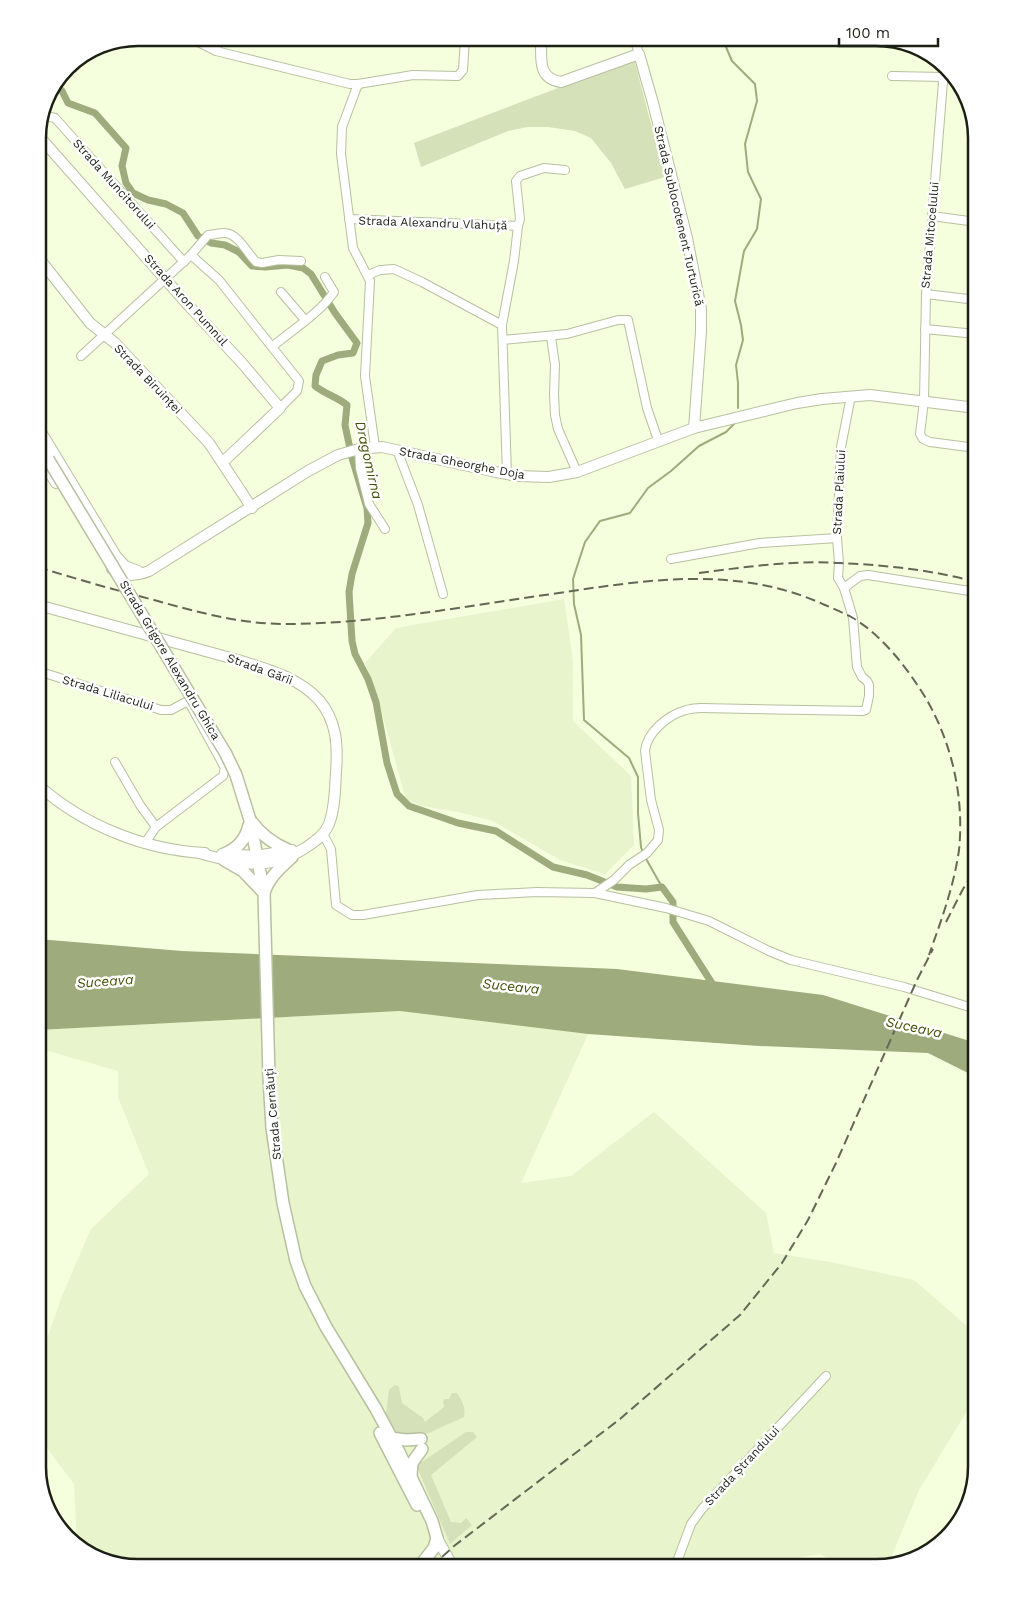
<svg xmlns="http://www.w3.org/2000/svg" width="1014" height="1605" font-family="'Work Sans',sans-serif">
<rect width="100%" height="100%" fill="#f5fedd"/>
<!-- built -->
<g fill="#e8f4cb">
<polygon points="564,599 573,661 573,721 631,776 634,845 605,874 560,860 493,821 459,812 422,806 406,799 376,692 365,663 396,628"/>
<polygon points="400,1011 588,1034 521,1183 571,1176 654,1112 766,1213 774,1253 830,1262 914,1280 976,1334 976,1396 919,1490 888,1565 876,1567 845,1567 820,1554 765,1563 759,1567 132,1567 83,1551 75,1542 77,1541 74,1484 38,1436 38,1364 62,1296 91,1229 149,1174 118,1097 118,1071 38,1048 38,1030"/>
</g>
<!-- green -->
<g fill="#d5e1b8">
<polygon points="634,59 665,177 625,189 611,163 591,138 575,131 548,127 527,127 508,131 421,167 414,143"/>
<path d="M395 1385 399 1387 402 1403 423 1418 425 1422 444 1407 443 1401 445 1399H449L452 1393H457C462 1401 466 1407 464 1417L424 1435 399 1436 386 1414 389 1390Z"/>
<polygon points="466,1432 473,1432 477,1437 431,1475 451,1522 461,1523 466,1518 472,1525 450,1544 417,1467 419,1464"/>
</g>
<!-- water -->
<polygon fill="#9eab7d" points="38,939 182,951 617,969 823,995 976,1043 976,1077 928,1053 759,1046 588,1034 400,1011 38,1030"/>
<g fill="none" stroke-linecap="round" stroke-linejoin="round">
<!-- stream -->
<g stroke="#9eab7d" stroke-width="2">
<polyline points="725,38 726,47 732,61 755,84 757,101 745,144 748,172 761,199 757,229 744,251 735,301 741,325 743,340 736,365 738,383 738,408"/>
<polyline points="643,853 641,847 638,813 638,777 629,758 584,720 581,635 574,604 573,579 585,542 600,521 630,513 648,488 671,471 699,446 726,432 734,424"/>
<polyline points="645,857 662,887"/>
</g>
<!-- canal -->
<path stroke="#9eab7d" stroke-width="7" d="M55 85 62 91 68 103 95 113 126 148 122 166 126 183 133 193 148 200 166 204 183 213 198 236 211 243 225 245 239 252 252 266 265 267 288 265 303 268 311 274 335 313 357 343 353 353 338 355 322 361 316 375 315 386C325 394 337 397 347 405L345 425 352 458 367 508 368 523 352 574 349 592 352 641 355 654 368 679 376 702 387 763 397 794 409 806 458 823 496 831 553 867 587 875 617 887 646 889 662 887 673 902V922L715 988"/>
<!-- street casing -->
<g stroke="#b7c0a0" stroke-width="10">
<g id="street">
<polyline points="181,38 198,42 216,51 350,84 358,84 413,75 458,76 463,70 465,38"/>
<polyline points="634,38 639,54"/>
<polyline points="216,51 218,38"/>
<polyline points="944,69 926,294 924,401 920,434 923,439 930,442 976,448"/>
<polyline points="892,76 944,77"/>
<polyline points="358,84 342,127 341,154 353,248 370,281 365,376 375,447"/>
<polyline points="41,120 46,116 55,118 184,262"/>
<polyline points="932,216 976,222"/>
<polyline points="349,219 518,226"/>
<polyline points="191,255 219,280 299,381 297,391 280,408"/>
<polyline points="368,275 380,270 394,269 422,282 502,325"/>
<polyline points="281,292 305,320"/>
<polyline points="926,294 976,300"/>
<polyline points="925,329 976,334"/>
<polyline points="551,337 555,365 554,394 555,415 558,429 577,472"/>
<polyline points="503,340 567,334 618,320 628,320 647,408 658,440"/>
<path d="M272 347C292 330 319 314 334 292L325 277"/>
<path d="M81 356 191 255 208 235C213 235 219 233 224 233 238 233 247 253 256 262L262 263 279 260 301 261"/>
<polyline points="359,449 360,468 369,504 385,529"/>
<polyline points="397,450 418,505 443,594"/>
<polyline points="507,474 502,325 514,261 518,226 520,219 516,181 520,176 544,168 565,170"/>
<polyline points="671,559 760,543 837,538"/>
<polyline points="844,588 860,576 868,575 976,592"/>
<polyline points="38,671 161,710 171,710 186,702 190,704 225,768 223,776 156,827 145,843"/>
<polyline points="115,762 140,805 156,827"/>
<polyline points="323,834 331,849 336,905 352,915 363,915 478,895 537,892 595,893 666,908 709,921 769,951 791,960 904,987 976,1009"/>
<path d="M595 893 614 880 629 865 647 853 658 840 659 830 651 800 645 751C647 732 668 715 686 710 690 709 696 708 701 708L863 711 866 710 869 696V685L867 681 862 677 857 667 853 618 844 588 838 578 839 563 837 538 841 447 851 396"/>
<polyline points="675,1567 691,1524 702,1509 826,1376"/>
</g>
</g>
<!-- secondary casing -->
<g stroke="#b7c0a0" stroke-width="12">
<g id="secondary">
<path d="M541 38C542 57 536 78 561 82L639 54 653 103 687 238 701 309V332L694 428"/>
<polyline points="38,135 189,306 242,363 280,408 223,462"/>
<polyline points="38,257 90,323 115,343 209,443 252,508"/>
<polyline points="38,427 116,556 125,566 138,571"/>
<polyline points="38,454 56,483"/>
<path d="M112 569C123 577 137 576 149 571L308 471 338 455 359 449 382 447 496 472 517 476 549 477 577 472 694 428 797 403 822 399 870 395 976 408"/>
<path d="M38 605 238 660C267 669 298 677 319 700 337 721 338 746 336 772 335 789 335 808 329 824 324 836 314 842 305 848 268 872 239 864 199 853"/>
<path d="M38 785C83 825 144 850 205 853"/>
<polyline points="222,854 256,856 292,850"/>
<polyline points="437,1538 453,1567"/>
</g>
</g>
<!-- primary casing -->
<g stroke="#b7c0a0" stroke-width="14">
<g id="primary">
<polyline points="38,442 48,459"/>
<polyline points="250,820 264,893 269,1077 272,1128 283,1203 296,1261 305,1286 326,1327 376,1409 398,1450 432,1521 437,1538"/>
<path d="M251 821C261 835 272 843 288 850"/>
<path d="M224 854C237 849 246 839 249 825"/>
<polyline points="224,860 243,871 263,892"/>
<path d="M264 893C269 877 280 868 292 857"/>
<polyline points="380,1433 417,1505"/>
<polyline points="391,1438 406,1440 421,1439"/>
<polyline points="411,1475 412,1463 422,1449"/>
<polyline points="419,1567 434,1548 437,1538"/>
</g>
</g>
<!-- street -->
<use href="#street" stroke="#fff" stroke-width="8"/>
<!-- secondary -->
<use href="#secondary" stroke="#fff" stroke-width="10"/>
<!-- primary -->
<use href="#primary" stroke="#fff" stroke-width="11"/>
<!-- rail -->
<g stroke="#626855" stroke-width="2" stroke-dasharray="10 5" stroke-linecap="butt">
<path d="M38 567C76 579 115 590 154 600 197 612 240 624 285 624 372 624 459 607 545 595 641 581 733 563 825 605 834 609 844 613 853 618 878 633 900 659 916 683 949 730 965 792 959 850 954 886 941 921 929 955"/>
<path d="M699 573C745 567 793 560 840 563 885 565 933 570 976 582"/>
<polyline points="946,922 963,889 976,869"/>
<polyline points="431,1567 454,1546 620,1419 740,1315 782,1263 808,1220 836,1163 917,980 933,949"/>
</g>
<!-- primary-bridge casing -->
<g stroke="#b7c0a0" stroke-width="14" stroke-linecap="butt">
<polyline id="primary-bridge" points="48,459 226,754 236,775 250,820"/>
</g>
<!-- primary-bridge -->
<use href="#primary-bridge" stroke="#fff" stroke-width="11"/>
</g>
<g text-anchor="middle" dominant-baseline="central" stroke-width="5" stroke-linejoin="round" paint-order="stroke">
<!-- street labels -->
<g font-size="12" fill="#1c2014" stroke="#fff">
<text transform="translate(114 184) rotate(48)">Strada Muncitorului</text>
<text transform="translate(679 216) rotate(77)">Strada Sublocotenent Turturică</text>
<text transform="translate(433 223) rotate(2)">Strada Alexandru Vlahuță</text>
<text transform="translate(930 235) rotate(-85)">Strada Mitocelului</text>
<text transform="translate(186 300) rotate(48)">Strada Aron Pumnul</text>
<text transform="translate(148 379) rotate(46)">Strada Biruinței</text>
<text transform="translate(462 463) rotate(11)">Strada Gheorghe Doja</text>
<text transform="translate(839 492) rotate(-87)">Strada Plaiului</text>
<text transform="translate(170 660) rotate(59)">Strada Grigore Alexandru Ghica</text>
<text transform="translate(260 669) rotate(20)">Strada Gării</text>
<text transform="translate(108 693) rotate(17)">Strada Liliacului</text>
<text transform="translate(273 1114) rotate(-95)">Strada Cernăuți</text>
<text transform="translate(742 1466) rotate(-47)">Strada Ștrandului</text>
</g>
<!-- water labels -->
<g font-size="14" font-style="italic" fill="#455205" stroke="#fff">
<text transform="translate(369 460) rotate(77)">Dragomirna</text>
<text transform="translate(105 981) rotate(-4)">Suceava</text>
<text transform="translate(511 986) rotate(6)">Suceava</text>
<text transform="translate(914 1027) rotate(12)">Suceava</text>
</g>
</g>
<!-- crop -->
<path d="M0 0H1014V1605H0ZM138 46H876A92 92 0 0 1 968 138V1467A92 92 0 0 1 876 1559H138A92 92 0 0 1 46 1467V138A92 92 0 0 1 138 46Z" fill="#fff" fill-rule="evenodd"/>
<path fill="none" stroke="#1c2014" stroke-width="2.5" d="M138 46H876A92 92 0 0 1 968 138V1467A92 92 0 0 1 876 1559H138A92 92 0 0 1 46 1467V138A92 92 0 0 1 138 46Z"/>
<!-- scale -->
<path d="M839 38v8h99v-8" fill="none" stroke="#1c2014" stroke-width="2.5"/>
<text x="846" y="38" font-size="15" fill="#1c2014" stroke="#ffffff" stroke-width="4" paint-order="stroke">100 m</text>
</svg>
